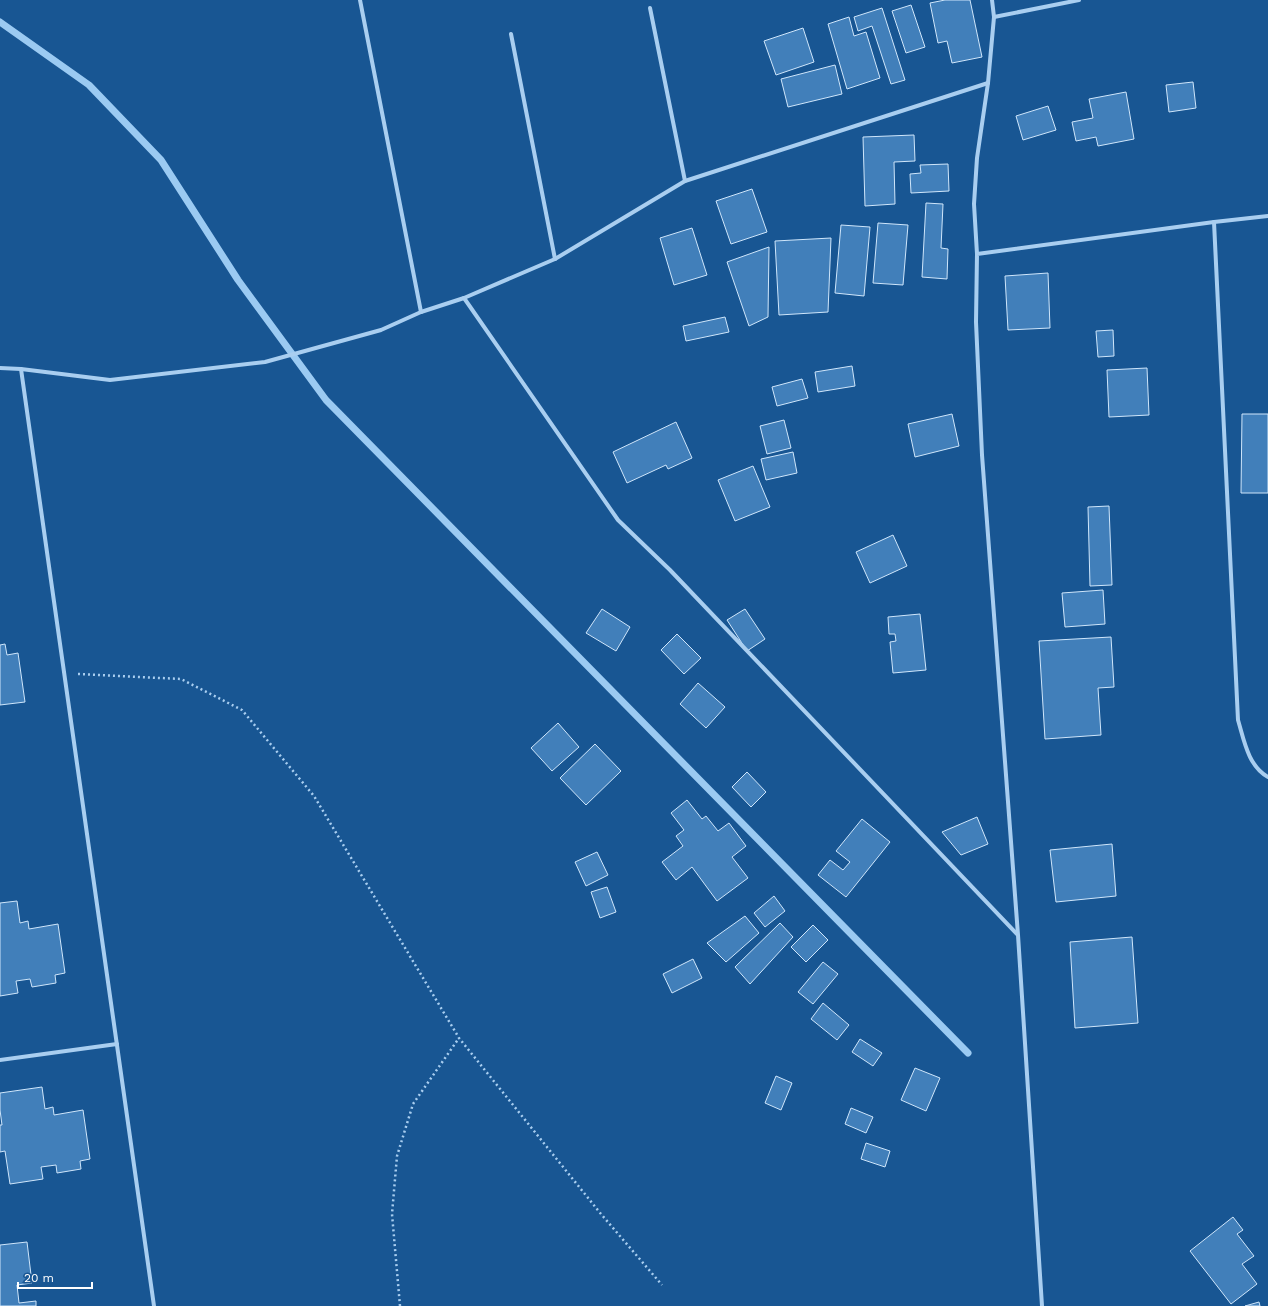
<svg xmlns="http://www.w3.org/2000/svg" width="1268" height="1306" font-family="'Work Sans',sans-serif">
<rect width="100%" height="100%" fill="#185693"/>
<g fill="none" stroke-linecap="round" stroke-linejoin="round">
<!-- stream -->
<polyline stroke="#9bcaf2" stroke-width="7" points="0,22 89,85 161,160 238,280 326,400 968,1053"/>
</g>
<!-- building -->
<g fill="#417fba" stroke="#cfe6fb">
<polygon points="945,0 970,0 982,57 952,63 947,41 938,43 930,3"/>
<polygon points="911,5 925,47 906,53 892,11"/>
<polygon points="882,8 905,80 891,84 872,26 858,31 854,17"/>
<polygon points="849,17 854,36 866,32 880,78 847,89 828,24"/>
<polygon points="803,28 814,62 776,75 764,41"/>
<polygon points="835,65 842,94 788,107 781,79"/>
<polygon points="1193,82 1196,108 1169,112 1166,85"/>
<polygon points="1126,92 1134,139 1098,146 1096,137 1076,141 1072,122 1093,118 1089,99"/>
<polygon points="1048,106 1056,130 1023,140 1016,116"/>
<polygon points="914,135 915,161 894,162 895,204 865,206 863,137"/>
<polygon points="948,164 949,191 911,193 910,174 921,173 920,165"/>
<polygon points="752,189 767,232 731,244 716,201"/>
<polygon points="926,203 943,204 941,248 948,249 947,279 922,277"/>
<polygon points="878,223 908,225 903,285 873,283"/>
<polygon points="841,225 870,227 864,296 835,293"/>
<polygon points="692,228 707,275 674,285 660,238"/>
<polygon points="831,238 828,312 779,315 775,241"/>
<polygon points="769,247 768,317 749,326 727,262"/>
<polygon points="1048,273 1050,328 1008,330 1005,276"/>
<polygon points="725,317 729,332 686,341 683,326"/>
<polygon points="1113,330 1114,356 1098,357 1096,331"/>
<polygon points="852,366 855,386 818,392 815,372"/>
<polygon points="1147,368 1149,415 1109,417 1107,370"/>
<polygon points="802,379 808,398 777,406 772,387"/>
<polygon points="952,414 959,446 915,457 908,424"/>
<polygon points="1242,414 1268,414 1268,493 1241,493"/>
<polygon points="784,420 791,448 767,454 760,426"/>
<polygon points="676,422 692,458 668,469 666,465 627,483 613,452"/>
<polygon points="793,452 797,473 766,480 761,459"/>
<polygon points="753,466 770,507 735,521 718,480"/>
<polygon points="1109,506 1112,585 1090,586 1088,507"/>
<polygon points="893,535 907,566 870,583 856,552"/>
<polygon points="1103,590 1105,624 1065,627 1062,593"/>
<polygon points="602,609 630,627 616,651 586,633"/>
<polygon points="745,609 765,639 747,651 727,620"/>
<polygon points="920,614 926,670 893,673 890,642 896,641 895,634 889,634 888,617"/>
<polygon points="677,634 701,658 684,674 661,650"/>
<polygon points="1111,637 1114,687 1098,688 1101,735 1045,739 1039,641"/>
<polygon points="5,644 7,655 18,653 25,702 0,705 0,645"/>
<polygon points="698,683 725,707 706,728 680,704"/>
<polygon points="558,723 579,747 552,771 531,748"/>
<polygon points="595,744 621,771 586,805 560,778"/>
<polygon points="747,772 766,792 751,807 732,787"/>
<polygon points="687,800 702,819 706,816 718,831 729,823 746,846 732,857 748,878 717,901 692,867 676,880 662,862 683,846 676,836 684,830 671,813"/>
<polygon points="977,817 988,844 961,855 942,832"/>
<polygon points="862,819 890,842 846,897 818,875 830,860 843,870 850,862 836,851"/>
<polygon points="1112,844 1116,896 1056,902 1050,850"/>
<polygon points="597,852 608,875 586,886 575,862"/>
<polygon points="607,887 616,912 600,918 591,892"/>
<polygon points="774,896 785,911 765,927 754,913"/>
<polygon points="17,901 20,923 28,921 29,929 58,924 65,973 55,975 56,983 32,987 30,979 16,981 18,993 0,996 0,903"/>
<polygon points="745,916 759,933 726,962 707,943"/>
<polygon points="780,923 793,937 750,984 735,967"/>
<polygon points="813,925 828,940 806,962 791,947"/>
<polygon points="1132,937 1138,1023 1075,1028 1070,942"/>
<polygon points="693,959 702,978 672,993 663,974"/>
<polygon points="823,962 838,974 813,1004 798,992"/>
<polygon points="823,1003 849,1025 837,1040 811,1019"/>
<polygon points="860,1039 882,1053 873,1066 852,1052"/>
<polygon points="915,1068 940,1078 926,1111 901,1100"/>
<polygon points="776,1076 792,1083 781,1110 765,1103"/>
<polygon points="42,1087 45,1109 53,1107 54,1115 83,1110 90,1159 80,1161 81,1169 57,1173 56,1165 41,1167 43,1179 10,1184 5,1151 0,1152 0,1125 2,1125 0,1110 0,1093"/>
<polygon points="851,1108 873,1117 866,1133 845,1124"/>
<polygon points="866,1143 890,1151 885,1167 861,1159"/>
<polygon points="1233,1217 1243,1230 1237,1234 1254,1256 1242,1264 1257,1284 1231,1304 1190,1251"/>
<polygon points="27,1242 32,1283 17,1285 19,1303 36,1301 36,1306 0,1306 0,1245"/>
<polygon points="1259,1302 1260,1306 1245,1306"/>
</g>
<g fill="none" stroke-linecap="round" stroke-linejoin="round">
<!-- path -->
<g stroke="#a9cef0" stroke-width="2.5" stroke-dasharray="2 3" stroke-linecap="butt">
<polyline points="78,674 181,679 242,710 314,796 459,1038 601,1214 662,1285"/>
<polyline points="400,1306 392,1214 397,1156 413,1104 459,1038"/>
</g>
<!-- minor -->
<g stroke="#a9cef0" stroke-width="4">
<polyline points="360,0 421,312"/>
<polyline points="650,8 685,181"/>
<polyline points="994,17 1079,0"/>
<polyline points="511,34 555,259"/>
<path d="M1214 222 1238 720C1244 740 1248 766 1268 777"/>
<polyline points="977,254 974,204 977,158 988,83 994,17 992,0"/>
<polyline points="464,298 618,520 670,570 1017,934"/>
<polyline points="0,368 21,369 110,380 265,362 381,330 421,312 464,298 555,259 685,181 988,83"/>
<polyline points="21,369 154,1306"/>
<polyline points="0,1060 117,1044"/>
<polyline points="1042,1306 1018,935 982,455 976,322 977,254 1214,222 1268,216"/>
</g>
</g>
<!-- scale -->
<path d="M18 1282v6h74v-6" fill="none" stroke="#ffffff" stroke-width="2"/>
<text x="24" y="1282" font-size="12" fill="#ffffff" stroke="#185693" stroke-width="3" paint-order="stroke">20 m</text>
</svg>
